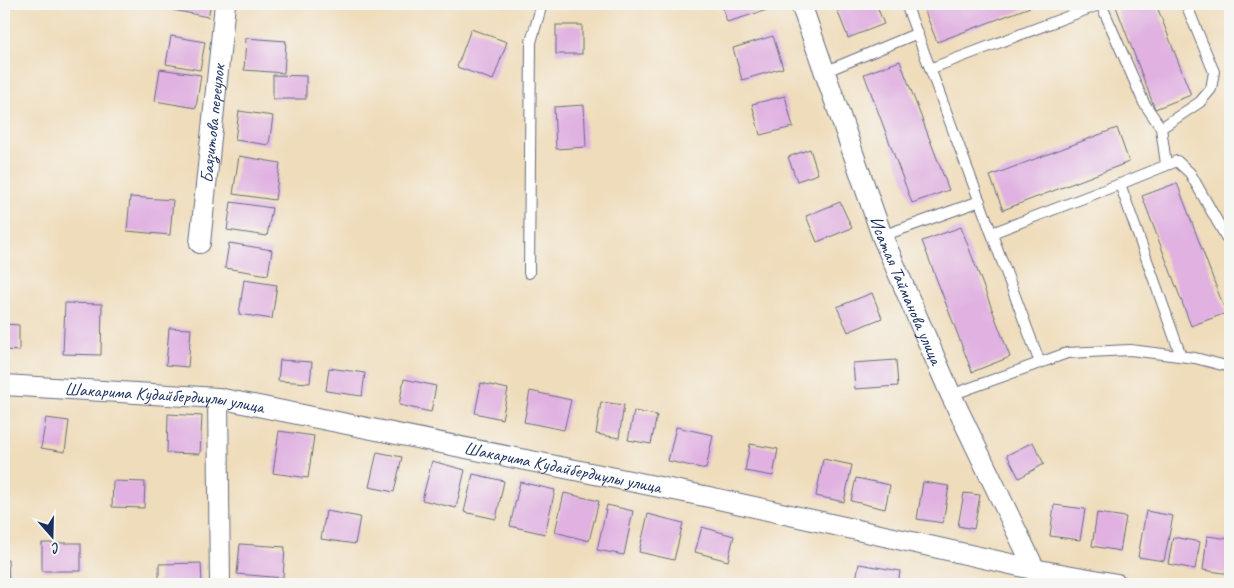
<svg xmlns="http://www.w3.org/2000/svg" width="1234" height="588" font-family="Caveat,sans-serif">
<rect width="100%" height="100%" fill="#f6f6f2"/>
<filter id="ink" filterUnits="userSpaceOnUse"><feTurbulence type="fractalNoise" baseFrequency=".02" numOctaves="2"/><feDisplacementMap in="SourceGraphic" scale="10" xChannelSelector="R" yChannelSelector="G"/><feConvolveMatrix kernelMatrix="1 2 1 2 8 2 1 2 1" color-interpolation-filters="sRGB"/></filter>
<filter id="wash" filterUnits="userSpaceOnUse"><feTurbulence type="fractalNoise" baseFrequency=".0096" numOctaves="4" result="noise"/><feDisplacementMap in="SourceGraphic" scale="20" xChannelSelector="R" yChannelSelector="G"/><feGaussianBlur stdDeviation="1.12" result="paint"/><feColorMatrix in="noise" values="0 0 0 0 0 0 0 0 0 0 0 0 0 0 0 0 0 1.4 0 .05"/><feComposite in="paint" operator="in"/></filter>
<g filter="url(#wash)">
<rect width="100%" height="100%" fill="#efdcba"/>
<g id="blocks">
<!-- building -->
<g fill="#e0b1e1">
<polygon points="174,4 211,4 208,17 173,10"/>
<polygon points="722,4 765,4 767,10 727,22"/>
<polygon points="835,4 876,4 884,24 848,38"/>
<polygon points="937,4 1038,4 937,42 924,9"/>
<polygon points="1115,4 1156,4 1191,95 1155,109"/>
<rect x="556" y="25" width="26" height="29"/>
<polygon points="471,29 507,42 493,80 457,67"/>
<polygon points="171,36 205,42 200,70 166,64"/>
<polygon points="773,36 783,68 742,80 733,48"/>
<polygon points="246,38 286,41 284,73 244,70"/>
<polygon points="900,61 949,190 912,203 864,74"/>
<polygon points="160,69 201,75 196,108 155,101"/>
<polygon points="273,75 306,76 306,99 273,99"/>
<polygon points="785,96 793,127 760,135 752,104"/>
<polygon points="584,105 586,147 556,149 554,107"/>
<polygon points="239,111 273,116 269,145 235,140"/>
<polygon points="1117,128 1129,162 1003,210 990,176"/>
<polygon points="810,149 818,174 797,181 788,157"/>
<polygon points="239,156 280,163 275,200 233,194"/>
<polygon points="1177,183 1226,313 1191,326 1142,196"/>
<polygon points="130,197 173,200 170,235 127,231"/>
<polygon points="231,202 272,208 267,236 227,230"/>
<polygon points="840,202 852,228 817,242 806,216"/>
<polygon points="961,227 1010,357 972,372 922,241"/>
<rect x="4" y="239" width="2" height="26"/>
<polygon points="229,243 272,250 268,275 225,268"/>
<polygon points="244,280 277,285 272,319 239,314"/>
<polygon points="872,293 882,318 848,332 837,307"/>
<polygon points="65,303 102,304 101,355 63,354"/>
<polygon points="4,324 19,325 19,351 4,350"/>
<polygon points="169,328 191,329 188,367 166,365"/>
<polygon points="280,360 312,362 310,383 278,381"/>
<polygon points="896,360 898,386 855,389 853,363"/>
<polygon points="329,368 365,373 362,396 326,391"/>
<polygon points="404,379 436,386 431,412 399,405"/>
<polygon points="481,383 508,389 502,419 475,413"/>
<polygon points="530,391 571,400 564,430 524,422"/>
<polygon points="601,402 624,405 619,438 596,434"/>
<polygon points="634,411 657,415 651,444 628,440"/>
<polygon points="168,414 202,416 200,454 167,453"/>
<polygon points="46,418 69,421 65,452 41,448"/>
<polygon points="676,427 713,435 706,469 668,461"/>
<polygon points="279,431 314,436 308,478 273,473"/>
<polygon points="1033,442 1044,464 1019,478 1007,455"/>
<polygon points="750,444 778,449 773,476 745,471"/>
<polygon points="377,452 402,457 394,492 369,487"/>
<polygon points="823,459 852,465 844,502 816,496"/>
<polygon points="432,461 465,470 456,508 422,500"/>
<polygon points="473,474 504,481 496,519 464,512"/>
<polygon points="856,478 890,485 885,509 851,501"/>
<polygon points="113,481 145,482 144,508 112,507"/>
<polygon points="520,482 555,490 545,534 510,526"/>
<polygon points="923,482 949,486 943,523 917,519"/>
<polygon points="564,493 599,501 589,541 555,532"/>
<polygon points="964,493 980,495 974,529 958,526"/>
<polygon points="607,505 633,511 624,555 597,550"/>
<polygon points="1054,505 1085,509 1080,540 1050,536"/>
<polygon points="326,511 360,517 355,544 321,539"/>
<polygon points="1146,511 1173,516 1164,561 1138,557"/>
<polygon points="1097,513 1126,517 1120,551 1092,546"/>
<polygon points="648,514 683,523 674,560 639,552"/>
<polygon points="702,527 734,536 728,561 695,552"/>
<polygon points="1207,536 1230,539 1230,574 1203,570"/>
<polygon points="1173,537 1200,542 1195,569 1168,564"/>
<rect x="42" y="543" width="39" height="28"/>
<polygon points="240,544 285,547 283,578 237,574"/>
<polygon points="4,560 8,560 9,584 4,584"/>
<polygon points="201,563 202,584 159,584 159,564"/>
<polygon points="859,564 900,571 898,584 855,584"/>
</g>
</g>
</g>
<g filter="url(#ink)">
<use href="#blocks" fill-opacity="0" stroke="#656c7e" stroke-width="1"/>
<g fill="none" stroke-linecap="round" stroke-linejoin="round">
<!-- lane casing -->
<g stroke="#656c7e" stroke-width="12">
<g id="lane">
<polyline points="906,4 1040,363"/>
<polyline points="1101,4 1144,103 1161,128 1166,164"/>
<polyline points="932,68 1101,4"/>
<polyline points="824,72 918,33"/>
<polyline points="1161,128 1200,102 1211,89 1214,72 1186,4"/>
<polyline points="992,233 1120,184"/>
<polyline points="882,236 980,201"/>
<polyline points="529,273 531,42 542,4"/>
<polyline points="1181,356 1120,184 1177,161 1190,173 1230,244"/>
<polyline points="951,395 1067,353 1130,350 1195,358 1230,367"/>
</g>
</g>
<!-- street casing -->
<g stroke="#656c7e" stroke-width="22">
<g id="street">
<path id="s1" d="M801 4 882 236 951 395 1038 576"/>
<path id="s2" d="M200 243 225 4"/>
<path id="s3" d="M4 385 218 398 709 497 1033 569 1117 584"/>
<polyline points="218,398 220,584"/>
</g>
</g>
<!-- lane -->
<use href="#lane" stroke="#fff" stroke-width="10"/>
<!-- street -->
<use href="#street" stroke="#fff" stroke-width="20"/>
</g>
</g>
<g text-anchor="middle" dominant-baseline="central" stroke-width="4" stroke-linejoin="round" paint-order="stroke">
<!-- street labels -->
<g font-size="18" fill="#1b2f5e" stroke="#f6f6f2">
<text stroke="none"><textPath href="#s2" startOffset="120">Баязитова переулок</textPath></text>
<text stroke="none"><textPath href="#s1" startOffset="305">Исатая Тайманова улица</textPath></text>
<text stroke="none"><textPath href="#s3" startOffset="161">Шакарима Кудайбердиулы улица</textPath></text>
<text stroke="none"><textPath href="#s3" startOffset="566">Шакарима Кудайбердиулы улица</textPath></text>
</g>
</g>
<!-- margin -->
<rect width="1234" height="588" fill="none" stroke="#f6f6f2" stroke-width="20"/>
<!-- north arrow -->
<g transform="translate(52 536) rotate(160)" stroke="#f6f6f2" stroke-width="4" paint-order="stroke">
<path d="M0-4L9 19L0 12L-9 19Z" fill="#1b2f5e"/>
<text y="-8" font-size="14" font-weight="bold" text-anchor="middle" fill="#1b2f5e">С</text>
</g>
</svg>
